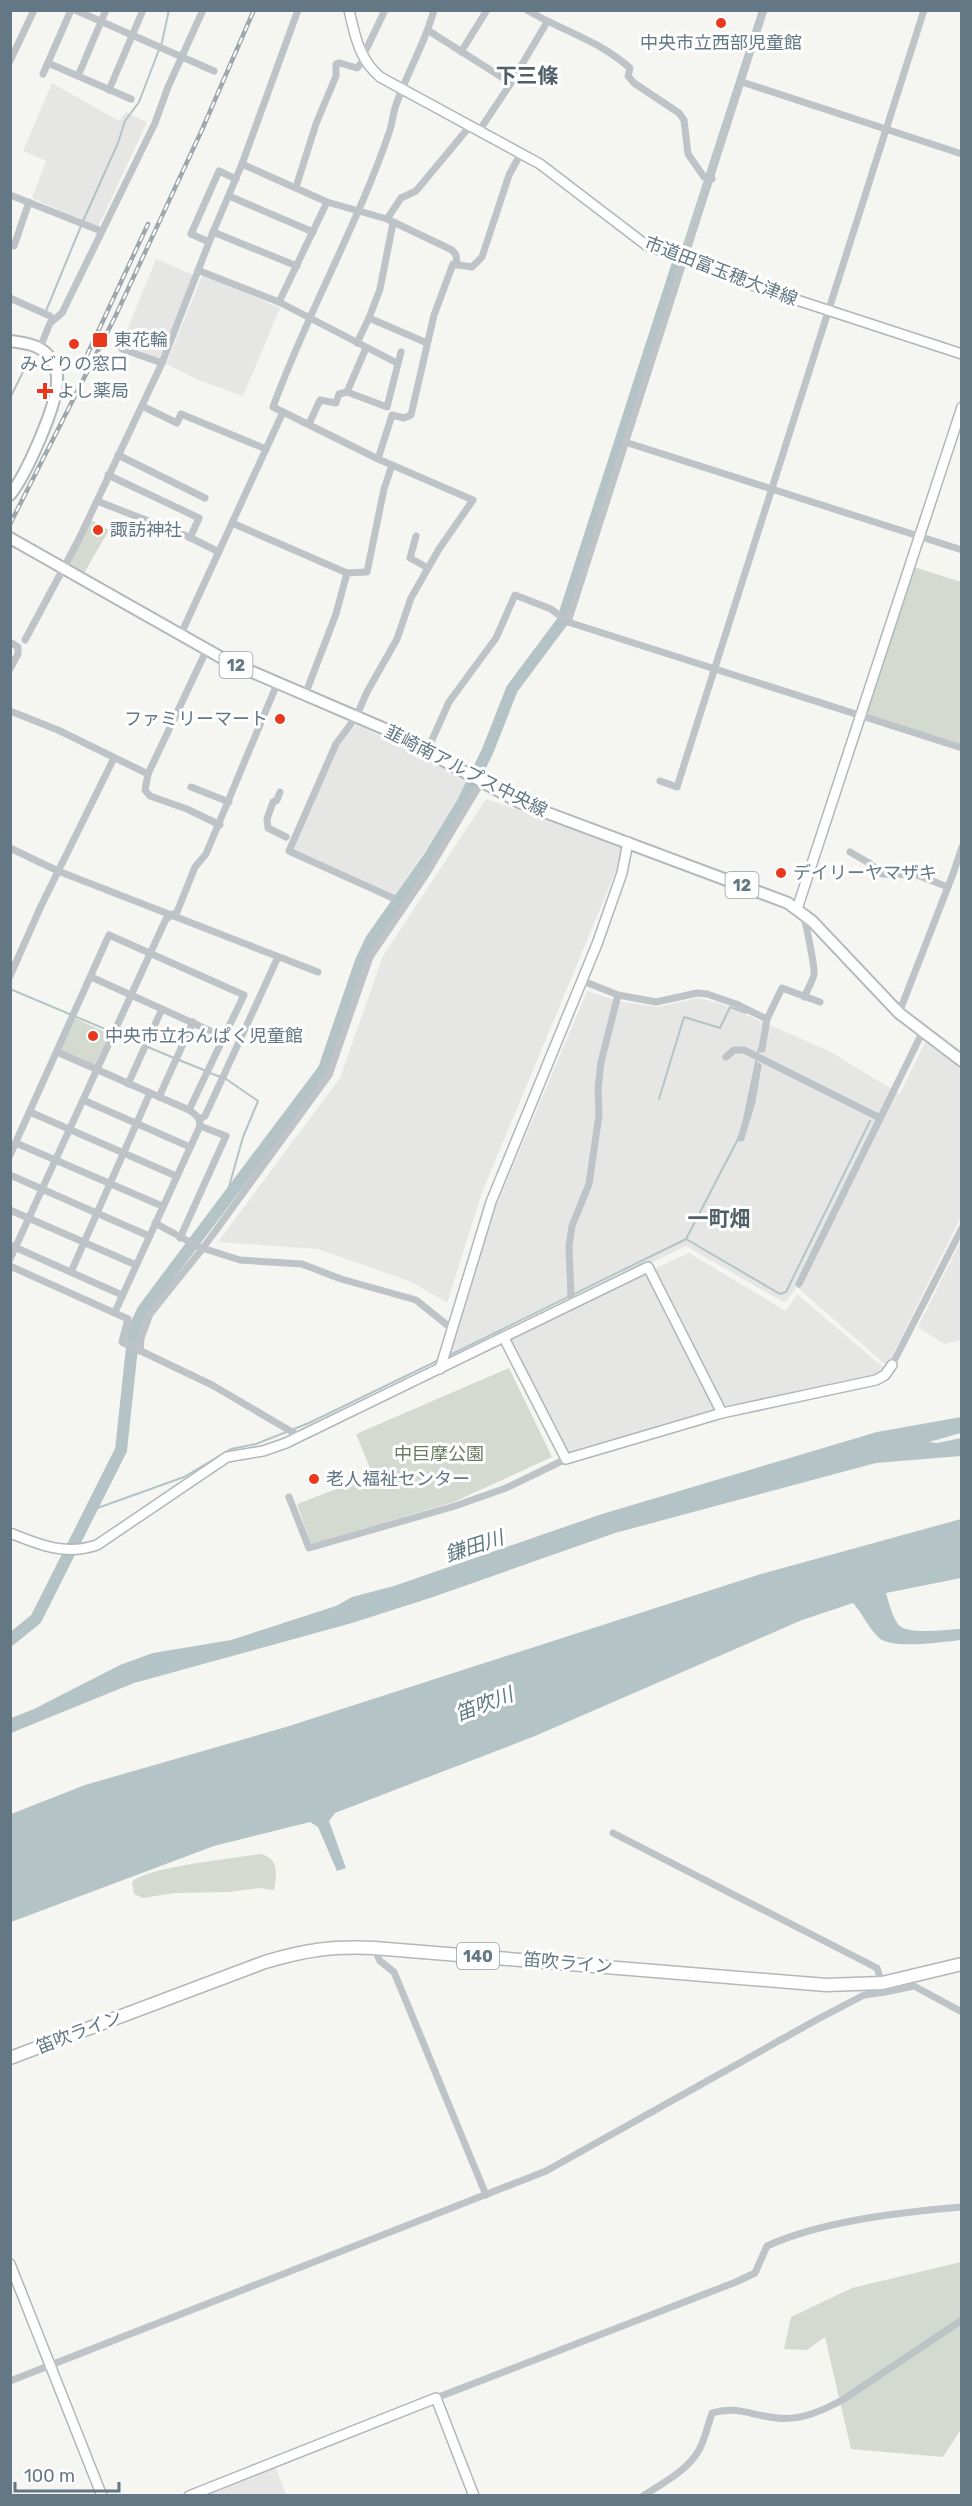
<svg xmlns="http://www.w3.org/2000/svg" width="972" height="2506" font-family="Rubik,'Noto Sans JP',sans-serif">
<rect width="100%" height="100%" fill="#f5f5f1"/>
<!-- built -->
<g fill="#e6e6e5">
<polygon points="52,83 119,121 126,112 147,122 98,227 32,198 46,161 23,151"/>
<polygon points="156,259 194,275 161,359 121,345"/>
<polygon points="203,274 280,308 243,396 201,381 166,364"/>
<polygon points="356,724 468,779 456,805 395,895 294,849 338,747"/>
<polygon points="486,799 623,845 623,854 483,1190 447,1303 412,1282 318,1249 218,1242 340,1078 383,956"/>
<polygon points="587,991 622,1002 658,1007 698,998 719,1003 829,1051 900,1094 925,1042 961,1069 961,1217 887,1366 797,1287 785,1303 686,1246 446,1361 495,1209"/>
<polygon points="961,1241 961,1340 944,1344 918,1327"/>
<polygon points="689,1253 786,1311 797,1294 884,1368 876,1376 723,1409 654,1269"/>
<polygon points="646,1273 716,1411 567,1454 509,1340"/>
<polygon points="274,2463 286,2495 197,2496"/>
</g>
<!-- green -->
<g fill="#d5dad0">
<polygon points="91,520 109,530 84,573 68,564"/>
<polygon points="911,566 961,582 961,748 860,716"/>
<polygon points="75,1018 109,1034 95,1066 60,1051"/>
<polygon points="509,1368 552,1457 454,1502 311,1544 297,1504 373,1475 356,1434"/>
<path d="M261 1854C279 1858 277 1875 274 1890L259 1888 228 1892 174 1893 143 1898 134 1894 132 1882C146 1867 237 1858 261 1854Z"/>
<polygon points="961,2262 961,2429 943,2457 851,2449 825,2337 807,2350 784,2349 791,2317 852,2288"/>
</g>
<!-- water -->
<g fill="#b4c4c6">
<polygon points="961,1417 961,1433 929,1442 937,1443 961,1438 961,1456 876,1463 615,1533 430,1598 352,1623 134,1683 11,1733 11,1718 34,1709 120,1665 153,1653 231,1640 336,1606 352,1597 394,1586 602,1514 877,1432"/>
<path d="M961 1519V1578L886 1593C889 1603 892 1616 898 1624 906 1636 947 1629 961 1629V1640C943 1642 890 1650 878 1637 868 1627 862 1613 853 1603L802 1620 535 1736 335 1813 329 1821 346 1868 337 1871 318 1827 310 1822 214 1846 11 1922V1814L85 1785 286 1727 761 1574Z"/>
</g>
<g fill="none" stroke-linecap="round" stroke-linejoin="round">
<!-- stream -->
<g stroke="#b4c4c6" stroke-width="2">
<polyline points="83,221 118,143 125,121 139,102 162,42 169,10"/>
<polyline points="682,251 760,10"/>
<polyline points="46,311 81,226"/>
<polyline points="10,398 31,356"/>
<polyline points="10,989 174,1058"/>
<polyline points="179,1060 204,1070"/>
<polyline points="210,1073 226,1079 258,1101 243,1137 225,1201"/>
<polyline points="659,1099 684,1017 720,1028 730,1007 746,1013"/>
<polyline points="744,1119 759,1048"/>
<polyline points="686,1239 780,1294 786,1292 870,1121"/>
<polyline points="448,1356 686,1239 738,1139"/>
<polyline points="92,1510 184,1477 231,1449 256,1444 309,1423 441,1359"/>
</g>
<!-- river -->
<polyline stroke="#b4c4c6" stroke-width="12" points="10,1640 36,1619 121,1450 134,1329 143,1310 324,1069 361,961 371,940 430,856 462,804 488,750 512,689 562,622 677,266"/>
<!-- secondary casing -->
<g stroke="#b0b7bb" stroke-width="12">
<g id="secondary">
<path d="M349 10C355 36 359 59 380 77L540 164 646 245 757 287 962 354"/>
<polyline points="797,909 962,407"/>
<polyline points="504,1338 566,1459 722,1413 876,1380 885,1375 892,1365"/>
<polyline points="440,1369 491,1202 597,944 622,873 628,842"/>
<path d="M10 1533C40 1545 65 1556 97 1545L227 1457 263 1451 286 1443 648 1267 722 1413"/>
<polyline points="10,2264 102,2496"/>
<polyline points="189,2496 436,2398 474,2496"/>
</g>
</g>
<!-- primary casing -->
<g stroke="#b3b8bc" stroke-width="14">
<g id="primary">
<path d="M10 341C26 343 42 345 51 359 55 364 58 374 57 381 57 406 26 475 10 495"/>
<polyline points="10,538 229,662 392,732 521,803 788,903 812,921 899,1013 962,1061"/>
</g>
</g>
<!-- highway casing -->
<g stroke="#b3b7ba" stroke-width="15">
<path id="highway" d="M10 2058 265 1962C305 1950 332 1946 374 1948L826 1985 882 1983 962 1964"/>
</g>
<!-- street -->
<g stroke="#bdc3c6" stroke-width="7">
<polyline points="75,10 214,71"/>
<path d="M527 10C564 32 595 38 630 68L628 76 634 83 679 113 684 120 688 154 704 177 712 179"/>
<polyline points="429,31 511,83"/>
<polyline points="461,52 487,10"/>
<polyline points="361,54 365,52 385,10"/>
<polyline points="10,61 34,10"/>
<polyline points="48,63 131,99"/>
<polyline points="43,74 71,10"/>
<polyline points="78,76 106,10"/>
<polyline points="742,82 962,154"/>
<polyline points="109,90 143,10"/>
<polyline points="479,131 511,83 547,22"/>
<polyline points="242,164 327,202 279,302"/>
<polyline points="296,187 316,124 336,76 336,64 340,63 357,68 364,60"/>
<polyline points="10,195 101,231"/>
<polyline points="229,196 313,232"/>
<polyline points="327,202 387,219 452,250 456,255 457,265"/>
<polyline points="387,219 401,198 416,191 470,126"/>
<polyline points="393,223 380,289 369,318 427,343"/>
<polyline points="213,232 297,266"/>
<polyline points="209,242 191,234 219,171 236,179"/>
<polyline points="14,246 29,202"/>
<polyline points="200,271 279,302 397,363"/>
<polyline points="10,298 50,316 53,320"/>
<polyline points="357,343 369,318"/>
<polyline points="40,348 50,323 62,313 155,123 168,87 203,10"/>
<polyline points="122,349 162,363"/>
<polyline points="347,392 387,407 401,352"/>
<polyline points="142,406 177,423 181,414 266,449"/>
<polyline points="309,424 320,400 336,403 339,394 347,392 366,348"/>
<polyline points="625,442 962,550"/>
<polyline points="118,455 205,498"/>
<polyline points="378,459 392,415 404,418 411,415 434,315 453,264 472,267 482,257 509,175 521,153"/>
<polyline points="108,475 199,518 190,538"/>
<polyline points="97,501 187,536 219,552"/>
<polyline points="232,523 347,573 367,572 384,489 392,465"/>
<polyline points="416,536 410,558 428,568"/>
<polyline points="568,622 764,10"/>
<polyline points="181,634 283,412"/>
<polyline points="25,640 79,539 162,363 213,232 242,164 298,10"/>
<polyline points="10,642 18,647 18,654 10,669"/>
<polyline points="207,649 148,774 145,790 150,796 187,809 220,825"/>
<polyline points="305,695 336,614 347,573"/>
<polyline points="10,711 58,730 148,774"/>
<polyline points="427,751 449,702 496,638 515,595 551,609 568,622 962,748"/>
<polyline points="660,781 677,787 924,10"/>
<polyline points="191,787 229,802"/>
<polyline points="280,792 277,800 273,802 267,819 268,828 286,837"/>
<polyline points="10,848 58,871 318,972"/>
<polyline points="850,852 869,863 882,874 917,875 948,887"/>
<path d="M393 898 289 851 336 744 356 717 367 692 397 639 411 598 439 549 473 500 378 459 273 407C307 313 358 225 390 130 392 123 393 115 395 108 406 74 425 44 434 10"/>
<path d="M803 916C806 921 815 969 814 974 813 981 807 990 804 997"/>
<polyline points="10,976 41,906 114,758"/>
<polyline points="91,977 224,1037"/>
<polyline points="618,995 656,1002 697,993 707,994 736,1004 767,1019 762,1049"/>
<polyline points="899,1013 953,874 962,847"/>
<polyline points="767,1019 782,988 820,1002"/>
<path d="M57 1052 189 1110C196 1115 200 1117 200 1126L115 1312"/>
<polyline points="726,1057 734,1050 744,1050 880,1118"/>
<polyline points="128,1084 162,1009"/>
<polyline points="159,1097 193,1022"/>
<polyline points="83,1100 190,1147"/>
<polyline points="30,1112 176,1176"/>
<polyline points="200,1119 205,1116 278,957"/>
<polyline points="741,1138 752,1102 758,1066"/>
<polyline points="16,1143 162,1206"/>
<polyline points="10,1155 109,935 244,995 189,1110"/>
<polyline points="10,1175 149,1236"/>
<polyline points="10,1210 136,1265"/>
<polyline points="155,1223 199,1247 240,1260 302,1264 341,1279 416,1300 452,1329"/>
<polyline points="180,1238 226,1136 200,1126"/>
<polyline points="10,1245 122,1295"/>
<polyline points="10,1259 166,919 177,912 195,867 206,854 277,684"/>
<polyline points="10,1266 128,1319 122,1342 212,1385 299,1436"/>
<polyline points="71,1272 150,1093"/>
<polyline points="799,1284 922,1033"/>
<polyline points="575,1303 571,1296 569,1246 572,1226 589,1184 599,1115 598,1089 601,1062 618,995 583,981"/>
<polyline points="140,1351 141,1338 150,1314 203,1248 329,1075 370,957 427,873 482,781"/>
<polyline points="892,1365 962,1228"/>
<polyline points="289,1497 309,1548 455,1506 506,1488 566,1459"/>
<polyline points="374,1948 380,1961 394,1972 486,2195"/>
<polyline points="885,1992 914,1986 962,2012"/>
<polyline points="10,2381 546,2171 818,2019 864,1995 885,1992 877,1968 613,1833"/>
<path d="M436 2398 736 2282 755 2273 767 2246C822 2221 901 2212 962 2207"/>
<path d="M643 2496C663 2483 687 2471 699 2450 705 2439 708 2425 712 2413 737 2405 752 2416 777 2418 801 2421 824 2410 844 2399L962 2320"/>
</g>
<!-- secondary -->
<use href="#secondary" stroke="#fff" stroke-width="9"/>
<!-- primary -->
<use href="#primary" stroke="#fff" stroke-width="10"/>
<!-- highway -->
<use href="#highway" stroke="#fff" stroke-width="12"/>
<!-- rail casing -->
<g stroke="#9ea7ac" stroke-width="4.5">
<g id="rail">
<polyline points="81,368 148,224"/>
<polyline points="10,524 115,317 201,132 254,10"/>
</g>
</g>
<!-- rail -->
<use href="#rail" stroke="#fff" stroke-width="2" stroke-dasharray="7" stroke-linecap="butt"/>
</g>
<!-- markers -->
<g fill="#ea381d" stroke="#fff" stroke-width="2">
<circle cx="721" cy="23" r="6"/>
<rect x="92" y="332" width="16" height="16" rx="3"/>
<circle cx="74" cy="344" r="6"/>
<path d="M42 382h6v6h6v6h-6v6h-6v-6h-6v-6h6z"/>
<circle cx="98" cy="530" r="6"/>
<circle cx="280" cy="719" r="6"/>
<circle cx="781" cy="873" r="6"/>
<circle cx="93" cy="1036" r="6"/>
<circle cx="314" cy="1479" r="6"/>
</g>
<g text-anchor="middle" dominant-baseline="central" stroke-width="6" stroke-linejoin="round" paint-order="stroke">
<!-- shield labels -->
<g fill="#fff" stroke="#92a0a9" stroke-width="1.5">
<rect x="219.5" y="652" width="33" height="26" rx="4.5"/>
<rect x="725.5" y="872" width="33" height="26" rx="4.5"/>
<rect x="457" y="1943" width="42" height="26" rx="4.5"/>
</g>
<g font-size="16" font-weight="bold" fill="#637884">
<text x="236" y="665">12</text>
<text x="742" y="885">12</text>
<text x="478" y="1956">140</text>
</g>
<!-- poi labels -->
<g font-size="18" fill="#637884" stroke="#fff" text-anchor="start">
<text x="721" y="43" text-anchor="middle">中央市立西部児童館</text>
<text x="114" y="340">東花輪</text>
<text x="74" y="364" text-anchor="middle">みどりの窓口</text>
<text x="57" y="391">よし薬局</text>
<text x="110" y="530">諏訪神社</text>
<text x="268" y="719" text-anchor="end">ファミリーマート</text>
<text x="793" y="873">デイリーヤマザキ</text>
<text x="105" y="1036">中央市立わんぱく児童館</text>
<text x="326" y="1479">老人福祉センター</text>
</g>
<!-- street labels -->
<g font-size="18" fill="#637884" stroke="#fff">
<text transform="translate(721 271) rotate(21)">市道田富玉穂大津線</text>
<text transform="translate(466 771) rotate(27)">韮崎南アルプス中央線</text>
<text transform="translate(568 1963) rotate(5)">笛吹ライン</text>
<text transform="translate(79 2032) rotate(-21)">笛吹ライン</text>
</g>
<!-- park labels -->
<g font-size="18" fill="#697a62" stroke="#fff">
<text x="439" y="1454">中巨摩公園</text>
</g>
<!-- water labels -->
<g font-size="20" font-style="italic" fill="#5f7b81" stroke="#fff">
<text transform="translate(474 1546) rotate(-18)">鎌田川</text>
<text transform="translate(484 1704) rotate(-21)">笛吹川</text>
</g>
<!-- quarter labels -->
<g font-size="21" font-weight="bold" fill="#516068" stroke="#fff">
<text x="527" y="75">下三條</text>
<text x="719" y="1218">一町畑</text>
</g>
</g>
<!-- border -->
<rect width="972" height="2506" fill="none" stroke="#637884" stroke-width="24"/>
<!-- scale -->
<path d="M15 2482v9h104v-9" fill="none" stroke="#637884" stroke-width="3"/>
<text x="24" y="2482" font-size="18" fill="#637884" stroke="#ffffff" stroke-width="4.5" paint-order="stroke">100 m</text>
</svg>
